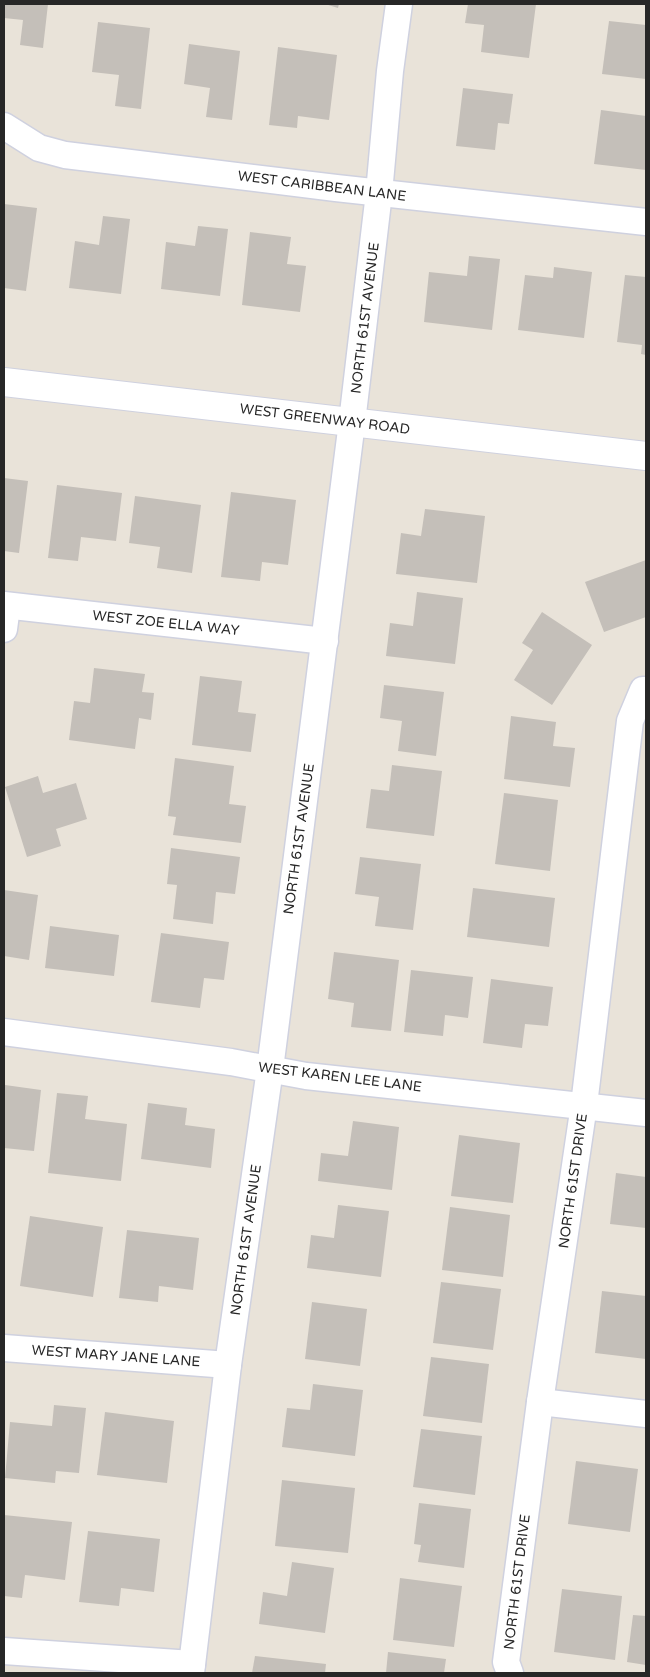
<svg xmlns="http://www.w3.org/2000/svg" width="650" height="1677" font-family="'Varela Round',sans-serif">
<rect width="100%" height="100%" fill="#e9e3d9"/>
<!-- building -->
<g fill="#c4bfb9">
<polygon points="4,4 48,4 43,48 20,45 23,20 4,18"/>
<polygon points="325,4 339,4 338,8"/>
<polygon points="468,4 536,4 529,58 481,52 484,25 465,23"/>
<polygon points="609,21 646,25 646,79 602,74"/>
<polygon points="98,22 150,28 141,109 115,106 119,75 92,72"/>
<polygon points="189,44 240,51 232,120 206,117 210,88 184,84"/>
<polygon points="278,47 337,55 329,120 298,116 297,128 269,125"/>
<polygon points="463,88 513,94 509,124 498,123 495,150 456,146"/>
<polygon points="601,110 646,116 646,170 594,164"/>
<polygon points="4,204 37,208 26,291 4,288"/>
<polygon points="103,216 130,219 121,294 69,288 75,241 99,245"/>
<polygon points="198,226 228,229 220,296 161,289 166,242 195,246"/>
<polygon points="250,232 291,237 287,264 306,266 300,312 242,305"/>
<polygon points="469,256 500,259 492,330 424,322 429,272 467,276"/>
<polygon points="554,267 592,272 584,338 518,330 525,275 553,278"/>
<polygon points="625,275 646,277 646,355 641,354 642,345 617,342"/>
<polygon points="4,478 28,481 19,553 4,551"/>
<polygon points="57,485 122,493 116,541 81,537 78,561 48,558"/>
<polygon points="231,492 296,500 288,565 262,562 260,581 221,577"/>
<polygon points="135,496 201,505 192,573 157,568 160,547 129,543"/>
<polygon points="425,509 485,516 477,583 396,574 401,533 421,536"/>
<polygon points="646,560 646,617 604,632 585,582"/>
<polygon points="417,592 463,598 455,664 386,656 390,623 413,626"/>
<polygon points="542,612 592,645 552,705 514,680 533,650 522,643"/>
<polygon points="94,668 145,674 142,692 154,693 151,720 139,718 135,749 69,740 74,701 90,703"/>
<polygon points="200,676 242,681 238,712 256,714 251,752 192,745"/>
<polygon points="384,685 444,692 436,756 398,751 402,721 380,718"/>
<polygon points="511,716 556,722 553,746 575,748 570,787 504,779"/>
<polygon points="175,758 234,766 229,804 246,806 241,843 173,835 176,817 168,816"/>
<polygon points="392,765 442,771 434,836 366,828 371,789 389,791"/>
<polygon points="38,776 43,793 76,783 87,819 56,829 61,846 27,857 5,787"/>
<polygon points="504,793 558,800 550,871 495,864"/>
<polygon points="171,848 240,857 235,894 216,892 213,924 173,919 177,885 167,884"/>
<polygon points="360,857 421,864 413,930 375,926 379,897 355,894"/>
<polygon points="473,888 555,898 549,947 467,937"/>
<polygon points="4,890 38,895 29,960 4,956"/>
<polygon points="50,926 119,935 114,976 45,968"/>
<polygon points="161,933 229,942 224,980 204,978 200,1008 151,1002"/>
<polygon points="334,952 399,960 391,1031 351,1027 354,1003 328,999"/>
<polygon points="411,970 473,977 468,1018 445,1015 443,1036 404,1032"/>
<polygon points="491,979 553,987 548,1026 525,1024 522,1048 483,1043"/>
<polygon points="5,1085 41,1090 34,1151 4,1148"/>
<polygon points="57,1093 88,1096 85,1119 127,1124 121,1181 48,1173"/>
<polygon points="148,1103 187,1108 185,1125 215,1129 211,1168 141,1159"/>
<polygon points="353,1121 399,1127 392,1190 318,1181 321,1153 348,1156"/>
<polygon points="459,1135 520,1143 513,1203 451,1196"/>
<polygon points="616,1173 646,1177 646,1228 610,1224"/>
<polygon points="338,1205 389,1211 381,1277 307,1268 311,1235 334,1238"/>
<polygon points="450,1207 510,1215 503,1277 442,1270"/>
<polygon points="30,1216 103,1227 93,1297 20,1286"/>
<polygon points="127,1230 199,1238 193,1290 159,1286 158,1302 119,1298"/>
<polygon points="441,1282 501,1289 493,1350 433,1343"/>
<polygon points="602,1291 646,1296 646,1359 595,1353"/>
<polygon points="312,1302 367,1309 360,1366 305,1359"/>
<polygon points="431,1357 489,1364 482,1423 423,1416"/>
<polygon points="313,1384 363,1390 355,1456 282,1447 287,1408 310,1410"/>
<polygon points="54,1405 86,1408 79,1473 56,1471 55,1483 5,1478 10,1422 52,1426"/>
<polygon points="105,1412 174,1421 167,1483 97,1475"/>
<polygon points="421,1429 482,1436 475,1495 413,1487"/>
<polygon points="576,1461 638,1469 630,1532 568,1524"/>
<polygon points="282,1480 355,1488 348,1553 275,1546"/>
<polygon points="419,1503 471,1509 464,1568 418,1562 421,1545 414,1544"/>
<polygon points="4,1515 72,1522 65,1580 25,1575 22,1598 4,1596"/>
<polygon points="88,1531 160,1539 154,1592 121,1588 119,1606 79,1602"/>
<polygon points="292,1562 334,1568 325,1633 259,1624 263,1592 287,1596"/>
<polygon points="400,1578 462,1586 454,1647 393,1640"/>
<polygon points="562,1589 622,1596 615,1660 554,1652"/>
<polygon points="633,1615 646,1616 646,1665 627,1662"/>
<polygon points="388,1652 446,1659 444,1673 386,1673"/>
<polygon points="255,1656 326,1664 325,1673 252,1673"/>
</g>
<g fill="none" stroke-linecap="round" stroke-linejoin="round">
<!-- street casing -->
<g stroke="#cfd1df" stroke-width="29">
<g id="street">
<polyline points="4,126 39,148 65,155 336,188 646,222"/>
<polyline points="4,605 325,641"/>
<polyline points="4,629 7,606"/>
<polyline points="4,1032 231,1062 306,1076 646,1113"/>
<polyline points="4,1348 228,1365"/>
<polyline points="540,1402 646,1414"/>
<polyline points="4,1651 192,1664"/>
<polyline points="191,1673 228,1365 270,1069 352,422 379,193 390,71 399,4"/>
<polyline points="510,1673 506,1662 540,1402 584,1105 630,721 643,690 646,690"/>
</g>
</g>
<!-- secondary casing -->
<g stroke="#cfd1df" stroke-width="30">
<polyline id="secondary" points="4,382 646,456"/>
</g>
<!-- street -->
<use href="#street" stroke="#fff" stroke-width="26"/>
<!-- secondary -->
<use href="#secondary" stroke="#fff" stroke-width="28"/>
</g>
<g text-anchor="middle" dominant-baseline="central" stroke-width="4" stroke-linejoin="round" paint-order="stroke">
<!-- street labels -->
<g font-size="14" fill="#272727" stroke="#fff">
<text transform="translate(322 186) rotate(7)">WEST CARIBBEAN LANE</text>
<text transform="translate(365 318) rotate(-83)">NORTH 61ST AVENUE</text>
<text transform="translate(325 419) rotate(7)">WEST GREENWAY ROAD</text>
<text transform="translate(166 623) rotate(6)">WEST ZOE ELLA WAY</text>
<text transform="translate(299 839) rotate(-82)">NORTH 61ST AVENUE</text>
<text transform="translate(340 1077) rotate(7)">WEST KAREN LEE LANE</text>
<text transform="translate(573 1181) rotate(-82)">NORTH 61ST DRIVE</text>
<text transform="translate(246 1240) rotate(-82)">NORTH 61ST AVENUE</text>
<text transform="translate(116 1356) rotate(4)">WEST MARY JANE LANE</text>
<text transform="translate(517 1582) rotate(-83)">NORTH 61ST DRIVE</text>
</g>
</g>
<!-- border -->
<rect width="650" height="1677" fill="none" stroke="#272727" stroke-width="10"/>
</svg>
